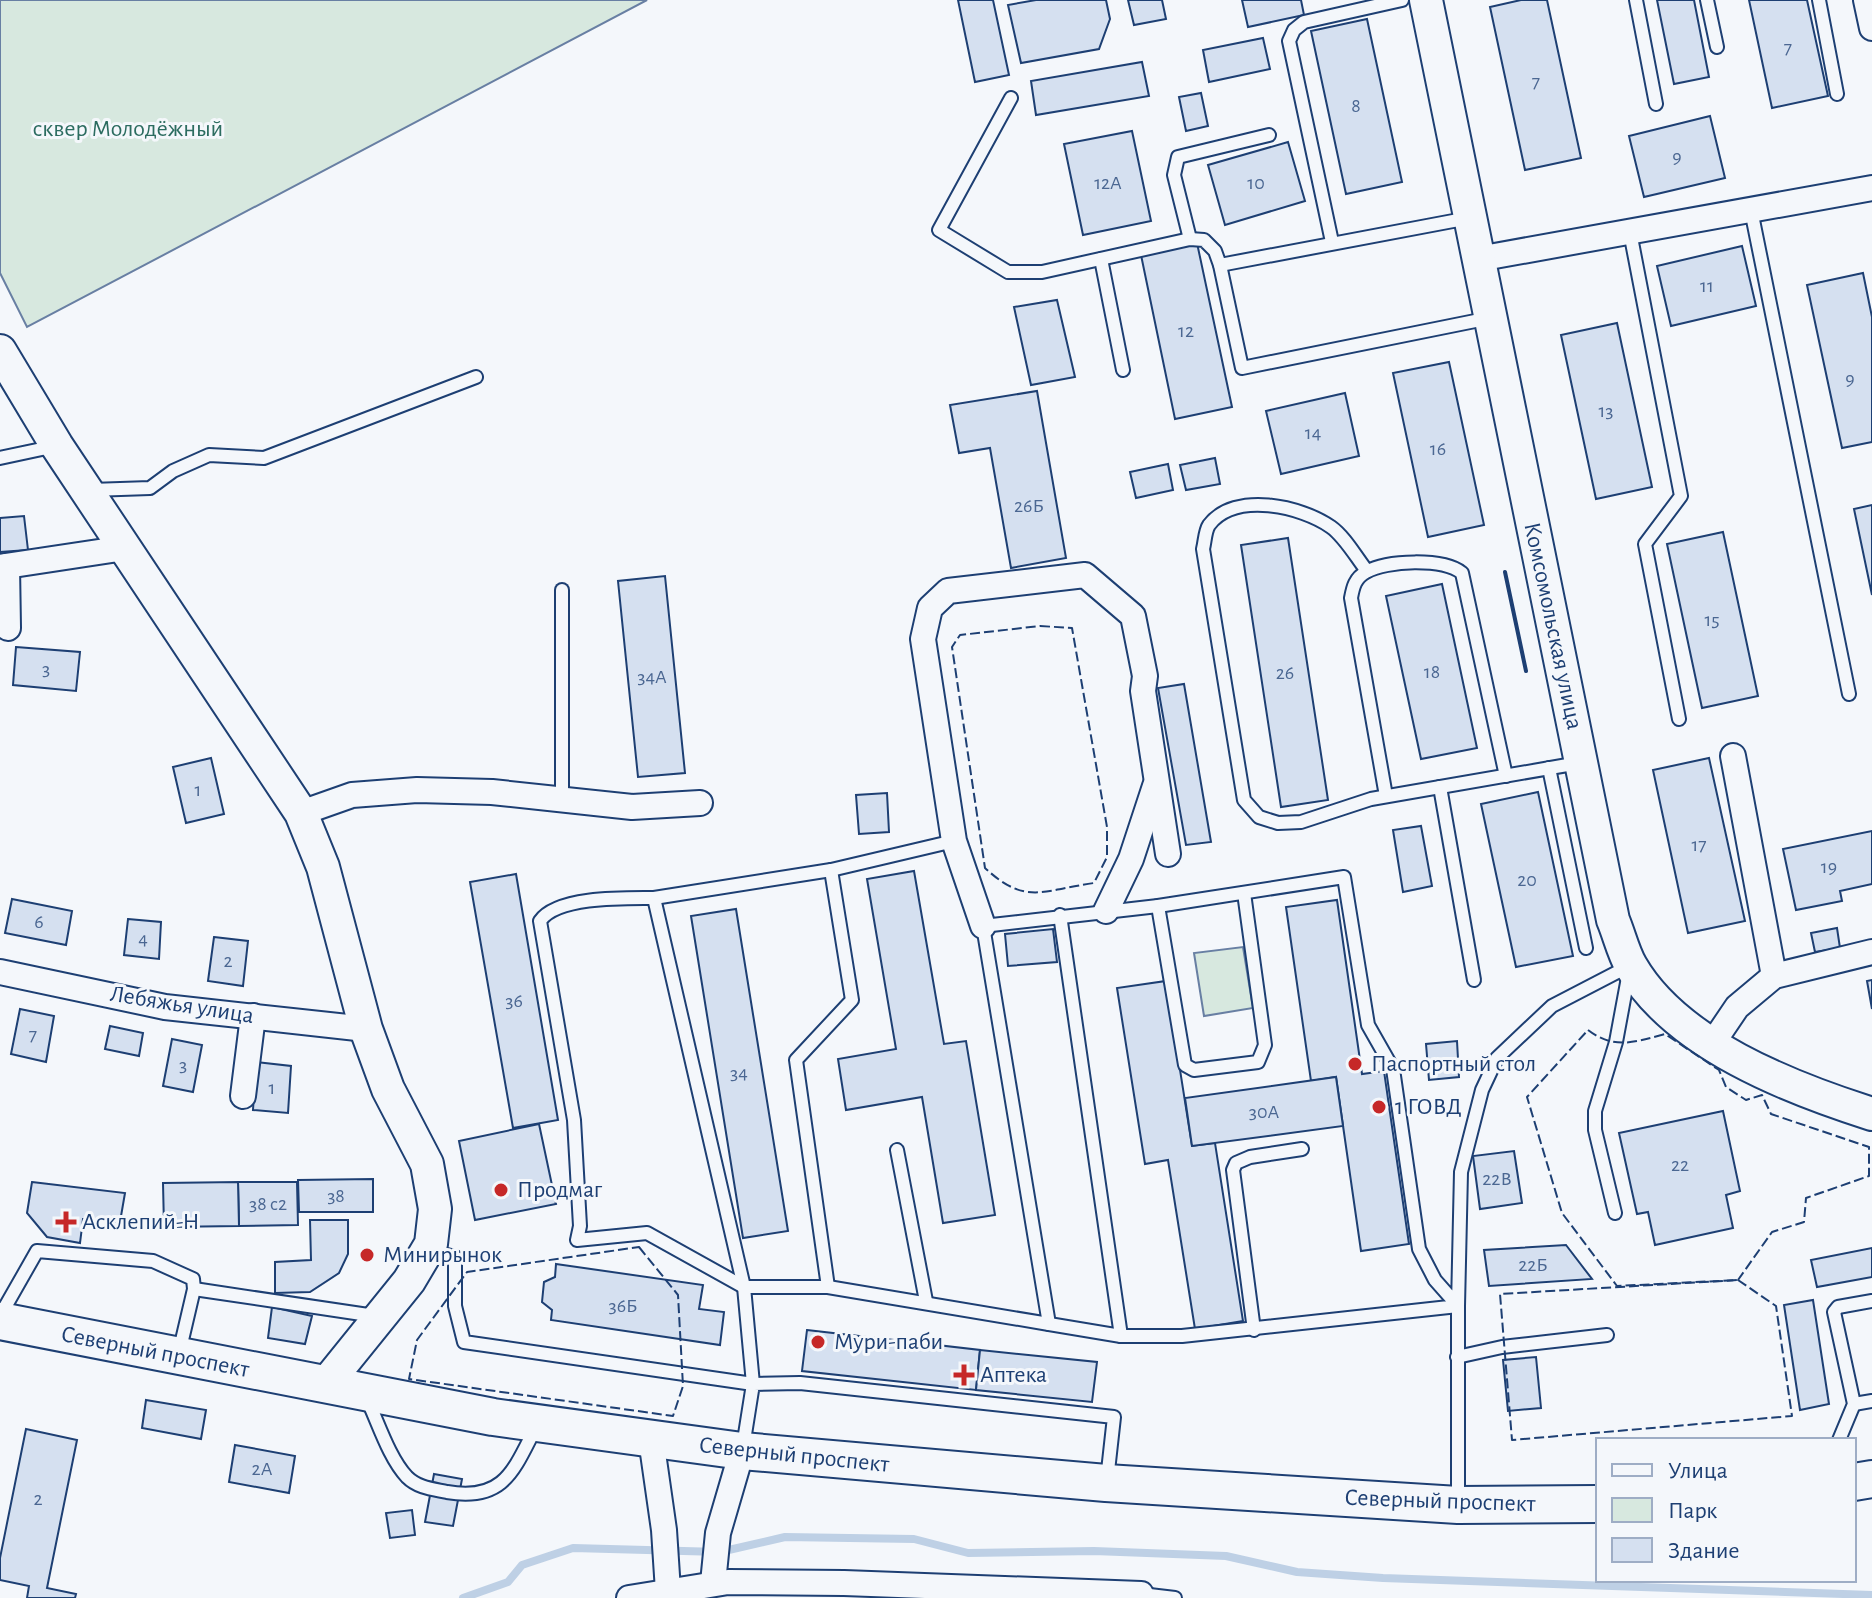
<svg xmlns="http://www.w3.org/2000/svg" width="1872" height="1598" font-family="'Alegreya Sans',sans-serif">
<rect width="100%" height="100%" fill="#f4f7fb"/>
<!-- green -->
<g fill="#d7e8df" stroke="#687fa3" stroke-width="2">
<polygon points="0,0 647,0 27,327 0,273"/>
<polygon points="1243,947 1253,1008 1204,1016 1194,953"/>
</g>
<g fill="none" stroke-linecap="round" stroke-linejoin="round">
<!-- stream -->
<polyline stroke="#bed0e5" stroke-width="8" points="463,1598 508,1582 522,1565 573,1548 720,1552 785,1537 914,1539 968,1553 1094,1551 1226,1556 1297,1572 1383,1578 1872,1595"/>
</g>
<!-- building -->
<g fill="#d5e0f0" stroke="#1d3f73" stroke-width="2">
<polygon points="958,0 993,0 1009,75 975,82"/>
<polygon points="1036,0 1106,0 1110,19 1099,49 1021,63 1008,5"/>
<polygon points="1128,0 1162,0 1166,19 1134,25"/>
<polygon points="1242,0 1301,0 1304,15 1248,27"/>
<polygon points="1521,0 1547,0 1581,158 1525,170 1490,7"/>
<polygon points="1657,0 1694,0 1709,77 1674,84"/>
<polygon points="1749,0 1807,0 1828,96 1772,108"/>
<polygon points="1367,19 1402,182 1346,194 1311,31"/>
<polygon points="1263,38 1270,69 1209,82 1203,50"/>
<polygon points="1142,62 1149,96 1036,115 1031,81"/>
<polygon points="1201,93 1208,126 1186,131 1179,97"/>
<polygon points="1710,116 1725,178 1644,197 1629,136"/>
<polygon points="1132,131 1151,221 1083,235 1064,144"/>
<polygon points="1288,142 1305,201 1225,225 1208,165"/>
<polygon points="1197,243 1232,407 1175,419 1141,255"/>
<polygon points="1742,246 1756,306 1671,326 1657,266"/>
<polygon points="1863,273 1872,317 1872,442 1842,448 1807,285"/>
<polygon points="1057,300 1075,377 1031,385 1014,307"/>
<polygon points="1617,323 1652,487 1596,499 1561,335"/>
<polygon points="1449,362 1484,525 1428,537 1393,373"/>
<polygon points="1037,391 1066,558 1011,568 990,448 959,453 950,405"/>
<polygon points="1345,393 1359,456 1281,474 1266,411"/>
<polygon points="1215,458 1220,484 1186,490 1180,465"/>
<polygon points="1168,464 1173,490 1136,498 1130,472"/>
<polygon points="1872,505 1872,595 1854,509"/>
<polygon points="24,516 28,550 0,552 0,518"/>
<polygon points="1723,532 1758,696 1702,708 1667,544"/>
<polygon points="1288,538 1328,800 1281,807 1241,545"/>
<polygon points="665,576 685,773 638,777 618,581"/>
<polygon points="1442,584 1477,748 1421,759 1386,596"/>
<polygon points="16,647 80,652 76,691 13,685"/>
<polygon points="1184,684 1211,842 1186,845 1158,688"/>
<polygon points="211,758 224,814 186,823 173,767"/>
<polygon points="1709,758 1745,921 1688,933 1653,770"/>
<polygon points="1538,792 1573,956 1516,967 1481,804"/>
<polygon points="887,793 889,832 859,834 856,795"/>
<polygon points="1421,826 1432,886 1403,892 1393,830"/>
<polygon points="1872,831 1872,884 1840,891 1842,901 1796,910 1783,849"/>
<polygon points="914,871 944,1044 966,1041 995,1215 943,1223 922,1097 846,1110 838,1059 896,1049 867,879"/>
<polygon points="516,874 558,1120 513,1128 470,882"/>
<polygon points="12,899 72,911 66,945 5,933"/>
<polygon points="1337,900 1362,1074 1384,1071 1409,1244 1361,1251 1336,1077 1311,1081 1286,907"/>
<polygon points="736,909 788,1231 743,1238 691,916"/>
<polygon points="128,919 161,922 159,959 124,955"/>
<polygon points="1837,928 1840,948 1815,952 1811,933"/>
<polygon points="1053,929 1057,962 1008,966 1005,934"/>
<polygon points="214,937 248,941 243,986 208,981"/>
<polygon points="1872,980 1872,1009 1867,981"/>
<polygon points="1166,981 1192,1146 1215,1143 1243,1321 1195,1329 1168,1160 1145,1164 1117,988"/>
<polygon points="20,1009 54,1016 46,1062 11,1054"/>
<polygon points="110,1026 143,1033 139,1056 105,1049"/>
<polygon points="172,1039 202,1045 193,1092 163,1086"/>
<polygon points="1457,1041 1459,1077 1429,1080 1426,1044"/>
<polygon points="256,1062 291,1066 288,1113 253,1110"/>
<polygon points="1336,1077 1343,1126 1192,1146 1185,1098"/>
<polygon points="1723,1111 1740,1191 1726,1195 1733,1228 1655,1245 1648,1212 1637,1214 1619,1133"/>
<polygon points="539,1124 556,1204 475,1220 459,1141"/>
<polygon points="1514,1151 1522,1203 1480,1209 1473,1156"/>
<polygon points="373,1179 373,1212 299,1212 298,1180"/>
<polygon points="32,1182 125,1193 120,1222 83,1219 80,1243 47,1237 27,1213"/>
<polygon points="238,1182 297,1182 298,1225 239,1226"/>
<polygon points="238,1182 239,1226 164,1227 163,1183"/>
<polygon points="310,1220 348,1220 348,1254 339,1273 310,1292 275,1293 275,1262 311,1260"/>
<polygon points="1566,1245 1592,1279 1489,1286 1484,1250"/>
<polygon points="1872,1248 1872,1277 1817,1287 1811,1260"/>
<polygon points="556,1264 703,1285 699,1309 724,1312 720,1345 551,1320 552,1310 542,1302 544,1282 555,1277"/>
<polygon points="1813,1300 1829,1404 1800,1410 1784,1305"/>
<polygon points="272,1307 312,1316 305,1344 268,1338"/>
<polygon points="807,1330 980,1350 976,1390 802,1371"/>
<polygon points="980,1350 1097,1362 1092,1402 976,1390"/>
<polygon points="1536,1357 1541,1408 1508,1411 1503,1360"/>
<polygon points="146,1400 206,1410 201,1439 142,1428"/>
<polygon points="26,1429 77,1440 47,1588 76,1594 75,1598 27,1598 29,1586 0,1580 0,1558"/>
<polygon points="235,1445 295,1456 289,1493 229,1482"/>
<polygon points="434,1474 462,1479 453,1526 425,1522"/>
<polygon points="412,1510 415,1535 390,1538 386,1513"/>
</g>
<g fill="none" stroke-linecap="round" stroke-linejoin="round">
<!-- lane casing -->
<g stroke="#1d3f73" stroke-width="16">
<g id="lane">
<polyline points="1636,0 1656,104"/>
<polyline points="1707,0 1717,47"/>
<polyline points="1819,0 1837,94"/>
<polyline points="1011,98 939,230 1008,272 1042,272 1190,239 1204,240 1215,251 1220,265 1242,368 1490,318"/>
<polyline points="1751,210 1849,694"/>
<polyline points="1630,232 1681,496 1645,544 1679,719"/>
<polyline points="1190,239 1174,175 1178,157 1269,135"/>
<polyline points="1332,242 1289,41 1294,30 1304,22 1402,0"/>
<polyline points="1101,259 1123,370"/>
<polyline points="1220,265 1469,218"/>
<polyline points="0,458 56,446"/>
<polyline points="91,490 150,488 173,471 209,455 264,458 476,377"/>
<path d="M1367 571C1356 557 1345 537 1331 527 1301 506 1235 491 1209 525 1205 531 1205 541 1203 549L1244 800 1259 817 1278 823 1301 822 1371 799 1579 763"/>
<polyline points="1549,768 1586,948"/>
<polyline points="1440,787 1474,980"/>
<path d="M1386 796 1351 598C1353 587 1355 578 1366 572 1387 560 1443 558 1462 573L1506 776"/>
<polyline points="562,802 562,590"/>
<polyline points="831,870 954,841"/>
<path d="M654 898C626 898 557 896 540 921L574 1120 580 1226 577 1240 647 1233 744 1287H828L1049 1324"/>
<polyline points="1158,906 1185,1065 1194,1070 1258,1062 1265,1045 1244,893"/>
<polyline points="1060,915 1121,1336"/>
<polyline points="897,1150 926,1301"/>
<polyline points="1615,1213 1595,1130 1595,1111 1616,1042 1629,972"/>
<polyline points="432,1245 443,1254 455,1257 455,1306 464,1342 753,1384 744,1287 654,898 831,870 852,1000 796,1060 828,1287"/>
<polyline points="194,1289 375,1316"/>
<polyline points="0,1316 37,1251 153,1261 193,1279 194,1289 179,1353"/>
<polyline points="1254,1330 1233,1170 1236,1163 1250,1157 1302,1149"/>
<polyline points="1457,1357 1502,1347 1607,1335"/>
<path d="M367 1399C378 1422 389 1458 407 1477 418 1488 433 1489 447 1492 505 1502 514 1469 537 1425"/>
<polyline points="1854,1404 1872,1401"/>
<polyline points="1839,1440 1854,1404 1834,1312 1838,1307 1872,1301"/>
<polyline points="743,1447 753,1384 800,1383 1114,1417 1107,1480"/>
<polyline points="1458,1502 1458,1306 1435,1280 1419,1249 1393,1069 1368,1025 1344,877 1158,906 983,926 1049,1324 1121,1336 1182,1336 1458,1306 1461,1172 1482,1090 1497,1058 1552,1006 1631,965"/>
<polyline points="1141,1594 1175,1598"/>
</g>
</g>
<!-- street casing -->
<g stroke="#1d3f73" stroke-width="28">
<g id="street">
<polyline points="1866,0 1872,28"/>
<polyline points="1478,259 1872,188"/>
<polyline points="7,566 8,628"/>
<polyline points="0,567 125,548"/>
<polyline points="1733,756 1774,976"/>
<polyline points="301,813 352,795 417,790 492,792 632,807 700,803"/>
<polyline points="1106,911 1131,859 1155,786"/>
<polyline points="983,926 954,841 923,639 930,608 948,591 1085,575 1133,616 1145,676 1143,691 1168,854"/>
<polyline points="0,972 165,1007 366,1029"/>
<polyline points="1712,1044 1737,1007 1774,976 1872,952"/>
<polyline points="243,1096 253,1016"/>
<polyline points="651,1439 664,1530 668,1591"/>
<polyline points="713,1583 718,1533 742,1451"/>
<polyline points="629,1598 728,1582 844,1583 1141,1594 1143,1598"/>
</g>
</g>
<!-- secondary casing -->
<g stroke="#1d3f73" stroke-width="36">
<g id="secondary">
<path d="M1426 0 1613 920C1619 934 1623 952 1631 966 1676 1044 1790 1088 1872 1114"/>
<polyline points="0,351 57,446 301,813 323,867 366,1029 388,1089 427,1164 435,1209 431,1244 409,1281 325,1385"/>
</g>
</g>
<!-- primary casing -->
<g stroke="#1d3f73" stroke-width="40">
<g id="primary">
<polyline points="0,1321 493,1417 742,1451 1106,1483 1458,1505 1598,1504"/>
<polyline points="1854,1482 1872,1479"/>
</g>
</g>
<!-- lane -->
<use href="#lane" stroke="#f4f7fb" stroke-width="12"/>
<!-- street -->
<use href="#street" stroke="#f4f7fb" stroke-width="24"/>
<!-- secondary -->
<use href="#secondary" stroke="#f4f7fb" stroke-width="32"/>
<!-- primary -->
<use href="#primary" stroke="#f4f7fb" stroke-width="36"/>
<!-- fence -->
<g stroke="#1d3f73" stroke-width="2" stroke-dasharray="10 4" stroke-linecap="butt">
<path d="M1040 626 1072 628 1107 827V857L1094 883C1043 890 1026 906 985 868L952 647 960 635Z"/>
<path d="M1588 1030C1614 1050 1635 1042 1665 1034L1719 1070 1726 1087 1746 1100 1762 1095 1771 1114 1869 1147V1176L1806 1198 1804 1222 1772 1232 1738 1280 1617 1286 1562 1213 1527 1097Z"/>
<polygon points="639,1247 678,1295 683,1386 673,1416 409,1379 417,1340 467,1272"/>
<polygon points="1738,1280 1776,1306 1792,1416 1512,1440 1500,1294"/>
</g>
<!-- wall -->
<polyline stroke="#1d3f73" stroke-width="4" points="1505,572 1526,671"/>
</g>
<!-- markers -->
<g fill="#c62828" stroke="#f4f7fb" stroke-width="3">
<circle cx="1355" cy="1064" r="8"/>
<circle cx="1379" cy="1107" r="8"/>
<circle cx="501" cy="1190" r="8"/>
<path d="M62 1210h8v8h8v8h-8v8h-8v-8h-8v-8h8z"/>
<circle cx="367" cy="1255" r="8"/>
<circle cx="818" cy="1342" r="8"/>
<path d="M960 1363h8v8h8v8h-8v8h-8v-8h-8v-8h8z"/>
</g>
<g text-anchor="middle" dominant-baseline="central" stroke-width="6" stroke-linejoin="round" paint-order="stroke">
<!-- number labels -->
<g font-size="20" fill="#4b6792">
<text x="1788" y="48">7</text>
<text x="1536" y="82">7</text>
<text x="1356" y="106">8</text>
<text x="1677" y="157">9</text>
<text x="1108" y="183">12А</text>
<text x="1256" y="183">10</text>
<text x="1707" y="286">11</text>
<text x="1186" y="331">12</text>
<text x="1850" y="379">9</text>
<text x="1606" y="411">13</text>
<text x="1313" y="433">14</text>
<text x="1438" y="449">16</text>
<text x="1029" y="506">26Б</text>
<text x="1712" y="620">15</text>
<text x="46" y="669">3</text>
<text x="1432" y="672">18</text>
<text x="1285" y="673">26</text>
<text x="652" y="677">34А</text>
<text x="198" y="790">1</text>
<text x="1699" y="845">17</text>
<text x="1829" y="867">19</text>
<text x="1527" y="880">20</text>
<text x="39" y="922">6</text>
<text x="143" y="939">4</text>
<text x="228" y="961">2</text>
<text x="514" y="1001">36</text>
<text x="33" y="1035">7</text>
<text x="183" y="1065">3</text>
<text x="739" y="1073">34</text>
<text x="272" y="1088">1</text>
<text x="1264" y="1112">30А</text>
<text x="1680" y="1165">22</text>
<text x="1497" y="1179">22В</text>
<text x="336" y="1196">38</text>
<text x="268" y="1204">38 с2</text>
<text x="1533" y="1265">22Б</text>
<text x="623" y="1306">36Б</text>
<text x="262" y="1469">2А</text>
<text x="38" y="1499">2</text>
</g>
<!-- park labels -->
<g font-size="24" fill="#2c6c60" stroke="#f4f7fb">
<text x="128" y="129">сквер Молодёжный</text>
</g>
<!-- street labels -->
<g font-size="24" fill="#1d3f73" stroke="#f4f7fb">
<text transform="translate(1553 626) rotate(78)">Комсомольская улица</text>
<text transform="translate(182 1005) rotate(9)">Лебяжья улица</text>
<text transform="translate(155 1352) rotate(11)">Северный проспект</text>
<text transform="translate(794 1455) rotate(6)">Северный проспект</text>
<text transform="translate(1440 1501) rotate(2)">Северный проспект</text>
</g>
<!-- poi labels -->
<g font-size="24" fill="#1d3f73" stroke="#f4f7fb" text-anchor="start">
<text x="1371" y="1064">Паспортный стол</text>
<text x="1395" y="1107">1 ГОВД</text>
<text x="517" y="1190">Продмаг</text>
<text x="82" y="1222">Асклепий-Н</text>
<text x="383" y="1255">Минирынок</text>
<text x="834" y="1342">Мури-паби</text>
<text x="980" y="1375">Аптека</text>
</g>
</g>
<!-- legend -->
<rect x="1596" y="1438" width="260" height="144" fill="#f4f7fb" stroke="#9eadc5" stroke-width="2"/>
<rect x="1612" y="1464" width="40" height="12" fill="#f4f7fb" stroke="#9eadc5" stroke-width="2"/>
<text x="1668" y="1478" font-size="24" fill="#1d3f73">Улица</text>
<rect x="1612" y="1498" width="40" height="24" fill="#d7e8df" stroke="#9eadc5" stroke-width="2"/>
<text x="1668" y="1518" font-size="24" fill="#1d3f73">Парк</text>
<rect x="1612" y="1538" width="40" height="24" fill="#d5e0f0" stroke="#9eadc5" stroke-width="2"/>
<text x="1668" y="1558" font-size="24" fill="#1d3f73">Здание</text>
</svg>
